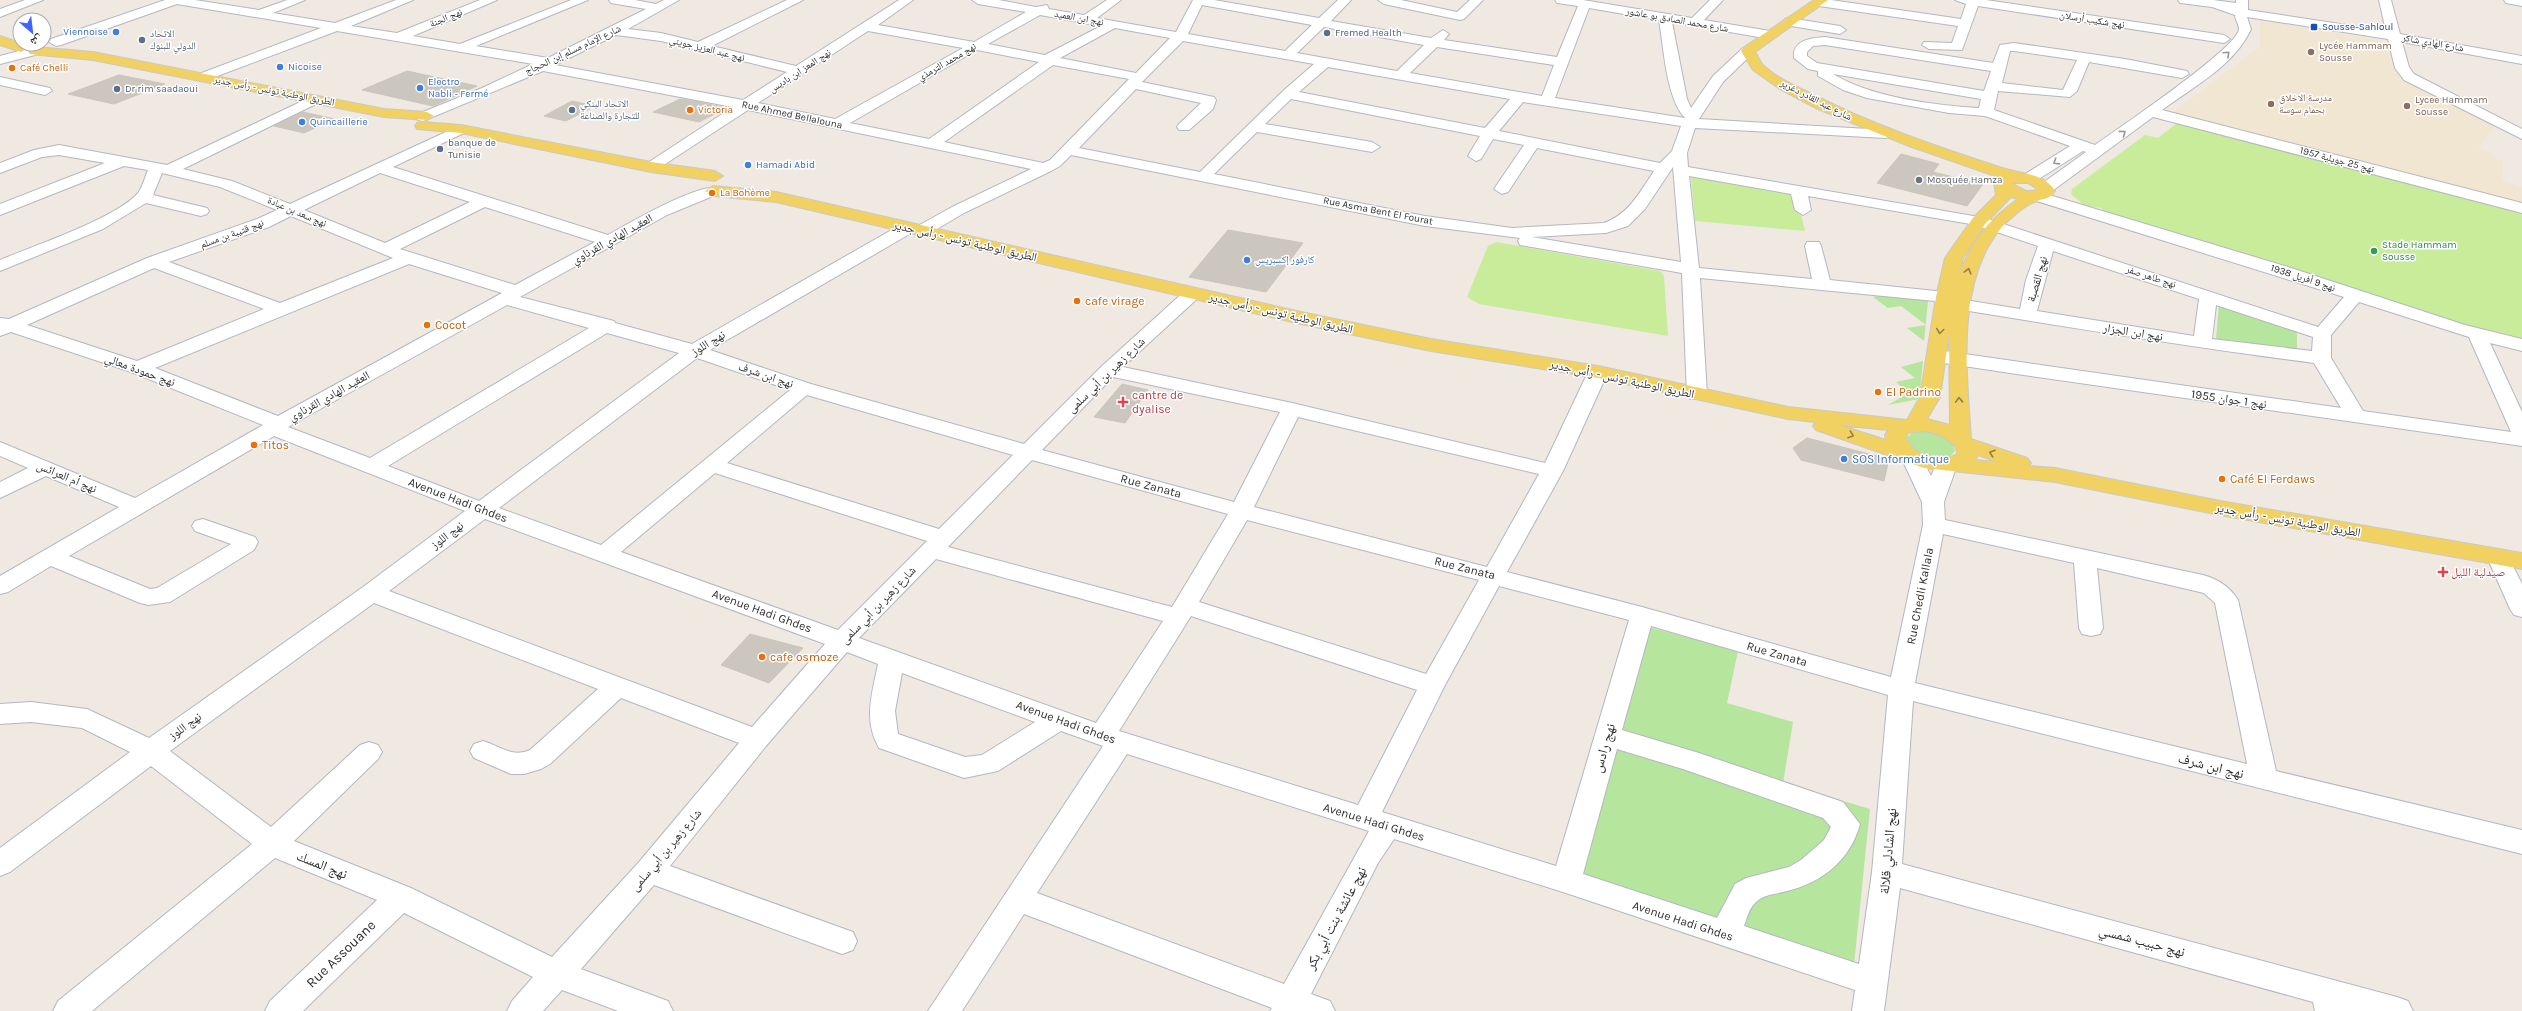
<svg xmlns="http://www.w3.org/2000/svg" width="2522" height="1011" font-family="Karla,'Noto Naskh Arabic',sans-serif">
<rect width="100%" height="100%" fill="#efe9e1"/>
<!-- education -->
<polygon fill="#f0e6d1" points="2260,20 2387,42 2392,66 2402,77 2488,120 2494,127 2478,149 2493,153 2492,157 2503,161 2502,181 2522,187 2522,203 2172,113 2260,47"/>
<!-- green -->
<g fill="#b6e59e">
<polygon points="1892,292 1928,301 1924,341 1907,328 1926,325 1901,306 1888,308 1873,297"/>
<polygon points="2219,304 2297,330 2297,350 2216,339"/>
<polygon points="1923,361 1919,399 1888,405 1908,393 1896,382 1915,378 1901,367"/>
<path d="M1927 431C1938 434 1952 437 1955 450 1948 466 1923 455 1912 449L1907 437 1914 432Z"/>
<polygon points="1645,626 1738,651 1727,703 1793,722 1783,783 1870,809 1854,965 1572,874"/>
</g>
<!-- pitch -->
<g fill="#c9ec9a">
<polygon points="2177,123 2522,212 2522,341 2480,332 2106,213 2101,208 2085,206 2071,194 2072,189 2145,135 2158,138"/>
<polygon points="1699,176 1796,193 1805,231 1695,221 1691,177"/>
<polygon points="1496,242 1660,271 1664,276 1668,336 1479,304 1467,297 1488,246"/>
</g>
<!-- building -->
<g fill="#cbc7bf" stroke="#cbc5ba">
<polygon points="407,71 477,86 433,106 362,90"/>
<polygon points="119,75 165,84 114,104 68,94"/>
<polygon points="680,99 699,102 726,108 699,122 653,112"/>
<polygon points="572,101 595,106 566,121 544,116"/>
<polygon points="303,112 335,119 304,133 274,126"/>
<polygon points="1901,154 1939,164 1933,172 1983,184 1967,206 1877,183"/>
<polygon points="1228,230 1303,243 1266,292 1189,277"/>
<polygon points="1122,384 1148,390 1125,423 1094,417"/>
<polygon points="1807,438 1889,459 1884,481 1801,460 1793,448"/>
<polygon points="750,634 803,648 769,683 721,665"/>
</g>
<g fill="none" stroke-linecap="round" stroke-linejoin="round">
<!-- minor casing -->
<g stroke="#b4b7c1" stroke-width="2">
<g id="minor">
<polygon points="25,0 43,0 0,17 0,9"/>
<path d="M165 0H195L259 10 287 0H305L273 13 335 23 396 0H413L351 26 397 33 480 0H497L413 36 460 44 571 0H588L476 46 548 58 646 9 611 3 609 0H635L656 4 664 0H679L628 29 661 33 698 42 787 0H803L712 46 796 66 899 0H913L878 25 974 42 1026 12 978 4 972 0H999L1036 7 1047 5 1049 9 1084 15 1107 0H1121L1097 18 1176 32 1193 0H1214L1319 18 1338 0H1351L1331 21 1431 38 1443 30 1449 34 1444 40 1557 57 1578 6 1557 3 1555 0H1583L1692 18 1710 0H1723L1704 20 1770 31 1776 35 1770 39 1672 22 1687 99 1691 108 1713 76 1743 48 1748 47 1755 51 1723 82 1699 119 1886 130 1893 134 1886 138 1695 128 1687 153 1688 167 1985 218 2318 327 2344 297 2030 199 2028 196 2036 191 2288 267 2465 325 2522 339V351L2490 343 2522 412V446L2010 373 1937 362 1930 360 1927 356 1930 352 1937 350 2341 408 2314 363C2190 347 2067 327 1944 307L1938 306 1935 301 1700 278 1707 395 1704 399H1690L1687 395 1682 273 1526 246 1520 245 1518 241 1520 238 1425 226 1071 155 1060 166 1051 171 964 213 927 235 921 236 913 232 710 350 811 384 1024 444 1102 366 1187 289H1199L1202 293 1199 297 1123 367 1292 403 1545 463 1588 372 1591 368H1605L1608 372 1563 471 1507 572 1642 607 1891 677 1923 525 1922 502 1901 457 1905 453 1912 451 1919 453 1931 476 1938 460 1946 459 1954 460 1957 465 1944 502 1945 520 2203 575C2218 579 2230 587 2238 600L2276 771 2522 830V854L1913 701 1902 864 2397 997 2408 1001 2413 1011H2315L2313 1002 1900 888 1884 1011H1852L1855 990 1566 893 1394 839 1378 863 1311 994 1330 1001 1335 1011H1270L1272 1008 1024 914 962 1011H928L1103 746 1061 731 998 771 964 778 879 748C863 720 872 694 878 664L847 652 766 746 670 866 853 932 857 941 853 950 842 954 654 885 581 969 668 1001 673 1011H618L562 990 543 1011H507L512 1001 533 977 404 913 303 1011H265L270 1001 377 900 275 858 92 1011H53L58 1001 252 844 151 766 10 872 0 876V848L130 752 82 728 31 722 0 724V704L31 702 87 709 149 738 363 587 465 511 274 436 69 556 150 589 157 588 231 544 195 531 192 526 195 521 203 519 255 537 258 542 254 550 170 602 148 605 140 603 51 566 8 592 0 594V576L119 507 46 476 0 498V482L28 468 0 456V442L135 498 263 425 131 372 11 332 0 336V318L9 319 147 258 257 219 277 210 220 187 162 173 153 195 207 208 209 211 207 214 201 216 146 203 103 229 0 271V260C33 246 117 218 138 193 143 186 145 177 148 170L124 166 0 215V204L105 163 59 155 42 157 0 173V163L34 150 59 145 167 165 313 96 320 100 318 103 183 169 232 181 290 204 461 125 468 129 466 132 393 167 608 235C628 224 698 183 718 188L720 191 718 194 667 215 520 297 614 321 615 323 692 344 902 224 908 223 916 227 952 207 1031 169 748 110 656 170H646L643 167 646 164 733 107 543 71 423 121 418 120 416 117 418 114 482 88 533 64 337 31 204 81 199 80 197 77 199 74 321 28 177 4 61 45 56 46 49 42 51 39ZM1202 5 1312 25 1285 51 1188 34ZM1589 8 1659 20C1664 49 1666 98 1685 118L1555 98ZM1040 15 1101 26 1045 55 988 44ZM1324 27 1424 45 1397 71 1297 53ZM1115 28 1170 38 1136 73 1060 58ZM868 31 963 48 835 119 758 103ZM616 35 661 41 787 72 743 100 555 65ZM1183 41 1314 64 1283 91 1200 172 1079 148 1136 89 1201 103 1179 124 1177 127 1179 130H1189L1213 109 1216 100 1214 97 1142 82ZM1437 47 1554 65 1542 96 1410 73ZM977 50 1039 62 929 139 850 123ZM1053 65 1129 79 1050 160 1043 163 944 142ZM1328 67 1510 99 1485 128 1299 92ZM1291 99 1480 136 1468 156 1476 161 1481 159 1493 139 1524 145 1494 189 1502 194 1508 192 1537 148 1654 171C1640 192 1629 214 1604 223L1512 228 1425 216 1214 174 1257 132 1372 152 1380 147 1372 142 1265 124ZM1523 102 1681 126 1672 151 1660 163 1499 131ZM1673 167 1681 262 1532 237 1606 233 1628 226 1645 209ZM380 173 470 202 385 243 304 210ZM1689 176 1791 194 1795 210 1803 215 1811 210 1808 196 1976 225 2038 246 2026 280 2020 309 1953 298 1951 293 1945 292 1830 280 1821 246 1819 242H1807L1805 246 1812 279 1699 268ZM485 207 595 242 515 285 400 249ZM291 216 393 258 280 303 169 262 269 227ZM2053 251 2199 299 2194 336 2037 311ZM409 264 502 293 278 416 155 368ZM154 268 264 309 137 361 27 325ZM2359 302 2469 337 2511 432 2363 411 2331 358V335ZM507 305 589 328 370 458 288 427ZM2216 305 2313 337 2312 351 2212 339ZM607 333 679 353 479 501 388 466ZM697 358 790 390 601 545 499 508ZM1113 377 1280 412 1234 502 1042 450ZM807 395 1013 455 939 529 727 463ZM1298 417 1539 474 1487 567 1254 507ZM1032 460 1228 514 1172 607 948 547ZM715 473 927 541 838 630 621 552ZM485 519 825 644 752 727 389 591ZM1247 520 1479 580 1426 674 1199 602ZM1943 534 2074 563 2079 628 2082 634 2091 636 2100 634 2103 628 2097 568 2204 593 2215 603 2247 764 1915 683ZM936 559 1163 621 1096 723 859 638ZM1499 586 1629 620 1556 866 1382 812 1445 685ZM374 603 598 689 530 750C512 758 500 746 483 741L474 744 470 751 474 758 511 774H524L541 769 550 764 621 698 739 743 639 862 552 957 411 888 294 841 378 759 382 752 378 745 369 742 360 745 271 827 170 751ZM1191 616 1417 690 1358 805 1119 731ZM1651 626 1888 695 1872 872 1859 964 1744 926C1747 918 1749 908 1756 902 1764 894 1777 894 1787 891 1822 883 1851 859 1860 824L1843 802 1699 753 1622 730ZM902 673 1035 722 982 755 965 757 898 734 895 711ZM1617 749 1683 769 1823 818 1831 827 1824 840 1801 860 1789 867 1746 878 1735 884 1717 918 1583 874ZM1127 754 1369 831 1284 984 1037 893Z"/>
<polygon points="1378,0 1401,0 1457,12 1470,0 1483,0 1464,19 1460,20 1384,4"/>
<polygon points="1814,0 1831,0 1961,19 1966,4 1955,0 1986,0 2224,35 2230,39 2224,43 1978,6 1962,50 1929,49 1922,45 1924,42 1952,43 1958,26 1819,6 1815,5"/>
<path d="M2178 0H2213L2236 3V0H2248V10L2386 31 2379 0H2391L2400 34 2522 56V64L2402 42 2409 67 2414 74 2522 129V139L2404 80 2395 68 2388 39 2247 17 2251 29C2235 65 2193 87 2162 110L2522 203V213L2153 117 2052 191H2040L2038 188 2040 185 2086 152 2083 151 2034 182H2022L2020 179 2022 176 2070 146 1985 116 1949 113 1867 98 1843 90 1818 76V71L1808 69 1794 58C1792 40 1811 38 1825 37L1993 63 2000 45 2014 43 2125 59 2187 71 2189 74 2182 78 2089 62 2077 91 2070 97 1998 91 1994 110 2095 145C2116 130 2238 48 2239 29 2239 24 2235 20 2235 15L2212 7 2180 3ZM1825 45 1991 71 1984 91 1817 63 1807 56V52L1813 46ZM2010 51H2014L2077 60 2063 90 2002 83ZM1833 74 1981 99 1979 108C1933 105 1873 98 1833 74Z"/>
<polygon points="2504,0 2522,0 2522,6 2506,3"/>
<polygon points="1789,18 1840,26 1846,30 1840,34 1785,25 1783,22 1785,19"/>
<polygon points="30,48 35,49 37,52 35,55 0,64 0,56"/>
<polygon points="0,77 50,88 52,91 45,95 0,85"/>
<polygon points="2498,549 2506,552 2522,584 2522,617 2514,615 2510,609 2487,557 2490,552"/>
</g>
</g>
<!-- major casing -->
<g stroke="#c9c9c9" stroke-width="2">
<g id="major">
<path d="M1814 0H1828L1755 52C1758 56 1760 62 1763 65 1775 77 1794 86 1810 93 1870 124 1935 146 1999 167 2019 174 2043 172 2055 191 2049 200 2043 198 2034 202 2023 207 2009 219 2001 228 1955 282 1967 374 1971 439L2027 458 2031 463 2029 466 2055 468 2220 501 2522 553V569L2220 515 2055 482 1924 468 1816 430 1813 426 1815 422 1788 419 1598 378 1431 351 1301 324 776 202 713 196 705 191 713 186 776 192 1301 312 1431 339 1598 366 1788 407 1907 420 1920 397 1936 297 1945 258 1973 218 1996 195 1994 183 1998 177 1909 146 1818 109 1780 89 1753 70 1741 51 1743 48ZM2010 183H2028L2039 190 2026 191ZM2011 197 2018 199C1989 219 1970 242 1959 276L1963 258 1985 224ZM1949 334 1950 425 1927 419 1940 397ZM1839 425 1888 430 1885 435 1886 440ZM1922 431C1936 432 1946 437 1956 447L1957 454C1941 464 1910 455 1906 436L1908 433ZM1978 455 1998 462 1975 460Z"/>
<polygon points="0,36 26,45 28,48 21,52 0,45"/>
<polygon points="35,47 93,52 384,109 427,112 434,116 427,120 384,117 93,60 30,54 28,51"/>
<polygon points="422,122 461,125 651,162 715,171 723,176 715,181 651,172 461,133 417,129 415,126 417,123"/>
</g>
</g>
<!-- minor -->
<use href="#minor" fill="#fff" fill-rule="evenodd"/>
<!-- major -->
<use href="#major" fill="#f2d163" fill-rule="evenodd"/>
</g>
<!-- one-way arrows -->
<defs><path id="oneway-chevron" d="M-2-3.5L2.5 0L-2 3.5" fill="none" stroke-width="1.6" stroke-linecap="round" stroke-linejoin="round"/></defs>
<g stroke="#969696">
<use href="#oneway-chevron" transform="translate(2227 54) rotate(-43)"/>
<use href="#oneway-chevron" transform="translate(2123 133) rotate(-36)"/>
<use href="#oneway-chevron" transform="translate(2056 162) rotate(148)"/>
</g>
<g stroke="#908048">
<use href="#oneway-chevron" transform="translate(1968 271) rotate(-75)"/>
<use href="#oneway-chevron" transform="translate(1940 331) rotate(98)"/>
<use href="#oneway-chevron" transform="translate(1959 400) rotate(-92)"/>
<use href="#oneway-chevron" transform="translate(1851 435) rotate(19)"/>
<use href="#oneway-chevron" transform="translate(1992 453) rotate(-161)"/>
</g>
<!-- markers -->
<rect fill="#1a4fb4" stroke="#fff" stroke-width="1.5" x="2310" y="23" width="8" height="8" rx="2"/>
<g fill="#3f7fe0" stroke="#fff" stroke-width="1.5">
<circle cx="116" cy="32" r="4"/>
<circle cx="280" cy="67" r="4"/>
<circle cx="420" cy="88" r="4"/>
<circle cx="302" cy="122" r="4"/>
<circle cx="748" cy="165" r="4"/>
<circle cx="1247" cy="260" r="4"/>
<circle cx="1844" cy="459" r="4"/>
</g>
<g fill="#5c6f8a" stroke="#fff" stroke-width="1.5">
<circle cx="1327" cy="33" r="4"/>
<circle cx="142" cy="40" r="4"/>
<circle cx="117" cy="89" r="4"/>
<circle cx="572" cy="110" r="4"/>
<circle cx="440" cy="149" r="4"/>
</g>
<g fill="#8d6e63" stroke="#fff" stroke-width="1.5">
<circle cx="2311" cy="52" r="4"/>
<circle cx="2271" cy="104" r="4"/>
<circle cx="2407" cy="106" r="4"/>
</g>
<g fill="#e8710a" stroke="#fff" stroke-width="1.5">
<circle cx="12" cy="68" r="4"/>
<circle cx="690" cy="110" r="4"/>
<circle cx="712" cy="193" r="4"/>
<circle cx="1077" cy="301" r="4"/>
<circle cx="427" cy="325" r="4"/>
<circle cx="1878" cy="392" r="4"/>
<circle cx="254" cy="445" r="4"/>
<circle cx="2222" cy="479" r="4"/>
<circle cx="762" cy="657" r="4"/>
</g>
<circle fill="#6b7280" stroke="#fff" stroke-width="1.5" cx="1919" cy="180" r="4"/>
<circle fill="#2e9e5b" stroke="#fff" stroke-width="1.5" cx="2374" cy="251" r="4"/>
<g fill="#e0444e" stroke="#fff" stroke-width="1.5">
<path d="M1121 396h4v4h4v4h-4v4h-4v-4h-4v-4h4z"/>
<path d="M2441 566h4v4h4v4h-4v4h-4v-4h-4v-4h4z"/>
</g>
<g text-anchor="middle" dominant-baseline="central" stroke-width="3" stroke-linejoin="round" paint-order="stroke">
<!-- far-street labels -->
<g font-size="10" fill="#2e2e2e" stroke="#fff">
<text transform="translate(446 18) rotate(-22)">نهج الجنة</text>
<text transform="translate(1079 18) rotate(10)">نهج ابن العميد</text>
<text transform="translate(1677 20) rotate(10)">شارع محمد الصادق بو عاشور</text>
<text transform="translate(2092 20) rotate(9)">نهج شكيب أرسلان</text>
<text transform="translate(2433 43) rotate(10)">شارع الهادي شاكر</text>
<text transform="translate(707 49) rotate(14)">نهج عبد العزيز جويني</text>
<text transform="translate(573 50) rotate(-25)">شارع اﻹمام مسلم إبن الحجاج</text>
<text transform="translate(947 62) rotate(-30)">نهج محمد الترمذي</text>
<text transform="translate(800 71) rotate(-33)">نهج المعز ابن باديس</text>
<text transform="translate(274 91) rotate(11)">الطريق الوطنية تونس - رأس جدير</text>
<text transform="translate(1816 100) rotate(27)">شارع عبد القادر دغرير</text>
<text transform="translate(792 115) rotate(12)">Rue Ahmed Bellalouna</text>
<text transform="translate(2337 160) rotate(15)">نهج 25 جويلية 1957</text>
<text transform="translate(1378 211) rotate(11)">Rue Asma Bent El Fourat</text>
<text transform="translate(297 212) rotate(23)">نهج سعد بن عبادة</text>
<text transform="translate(232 234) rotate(-20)">نهج قتيبة بن مسلم</text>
<text transform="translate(2151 277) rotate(18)">نهج طاهر صفر</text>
<text transform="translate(2303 278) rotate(18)">نهج 9 أفريل 1938</text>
</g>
<!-- far-transit labels -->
<g font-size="10" fill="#164399" stroke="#fff" text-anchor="start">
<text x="2322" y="27">Sousse-Sahloul</text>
</g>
<!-- far-shop labels -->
<g font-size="10" fill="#366cbe" stroke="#fff" text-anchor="start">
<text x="108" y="32" text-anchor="end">Viennoise</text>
<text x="288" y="67">Nicoise</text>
<text x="428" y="82">Electro<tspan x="428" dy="12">Nabli - Fermé</tspan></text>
<text x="310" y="122">Quincaillerie</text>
<text x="756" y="165">Hamadi Abid</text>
<text x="1255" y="260">كارفور إكسبريس</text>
</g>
<!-- far-service labels -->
<g font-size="10" fill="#4e5e75" stroke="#fff" text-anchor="start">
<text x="1335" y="33">Fremed Health</text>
<text x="150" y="34">الاتحاد<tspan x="150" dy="12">الدولي للبنوك</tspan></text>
<text x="125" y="89">Dr rim saadaoui</text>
<text x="580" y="104">الاتحاد البنكي<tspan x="580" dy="12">للتجارة والصناعة</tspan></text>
<text x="448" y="143">banque de<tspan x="448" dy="12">Tunisie</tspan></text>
</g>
<!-- far-education labels -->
<g font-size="10" fill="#785e54" stroke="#fff" text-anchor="start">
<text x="2319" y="46">Lycée Hammam<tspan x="2319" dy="12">Sousse</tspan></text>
<text x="2279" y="98">مدرسة الاخلاق<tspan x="2279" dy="12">بحمام سوسة</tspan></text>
<text x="2415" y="100">Lycee Hammam<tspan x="2415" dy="12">Sousse</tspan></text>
</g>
<!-- far-food labels -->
<g font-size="10" fill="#c56008" stroke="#fff" text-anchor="start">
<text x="20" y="68">Café Chelli</text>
<text x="698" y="110">Victoria</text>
<text x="720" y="193">La Bohème</text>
</g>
<!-- far-worship labels -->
<g font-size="10" fill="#5b616d" stroke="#fff" text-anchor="start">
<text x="1927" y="180">Mosquée Hamza</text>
</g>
<!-- far-leisure labels -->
<g font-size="10" fill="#27864d" stroke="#fff" text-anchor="start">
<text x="2382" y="245">Stade Hammam<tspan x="2382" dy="12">Sousse</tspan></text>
</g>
<!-- street labels -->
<g font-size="12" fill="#2e2e2e" stroke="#fff">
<text transform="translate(612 239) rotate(-29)">العقيد الهادي القرناوي</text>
<text transform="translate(965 241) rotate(13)">الطريق الوطنية تونس - رأس جدير</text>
<text transform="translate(2037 279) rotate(-74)">نهج القصبة</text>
<text transform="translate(1281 313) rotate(13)">الطريق الوطنية تونس - رأس جدير</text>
<text transform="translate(2133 332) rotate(9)">نهج ابن الجزار</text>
<text transform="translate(708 343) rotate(-31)">نهج اللوز</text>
<text transform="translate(140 370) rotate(20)">نهج حمودة معالي</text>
<text transform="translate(766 375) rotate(19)">نهج ابن شرف</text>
<text transform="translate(1106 375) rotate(-44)">شارع زهير بن أبي سلمى</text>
<text transform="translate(1622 379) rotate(12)">الطريق الوطنية تونس - رأس جدير</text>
<text transform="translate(329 396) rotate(-29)">العقيد الهادي القرناوي</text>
<text transform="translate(2229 399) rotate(8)">نهج 1 جوان 1955</text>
<text transform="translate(67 477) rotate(23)">نهج أم العرائس</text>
<text transform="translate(1151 486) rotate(15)">Rue Zanata</text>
<text transform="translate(458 500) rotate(21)">Avenue Hadi Ghdes</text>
<text transform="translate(2288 520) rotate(10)">الطريق الوطنية تونس - رأس جدير</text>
<text transform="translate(447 535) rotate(-37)">نهج اللوز</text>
<text transform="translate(1465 568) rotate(14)">Rue Zanata</text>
<text transform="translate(1920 596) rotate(-79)">Rue Chedli Kallala</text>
<text transform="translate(878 605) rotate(-46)">شارع زهير بن أبي سلمى</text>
<text transform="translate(762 611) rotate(20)">Avenue Hadi Ghdes</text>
<text transform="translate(1777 654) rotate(16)">Rue Zanata</text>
<text transform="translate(1066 722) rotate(20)">Avenue Hadi Ghdes</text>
<text transform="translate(185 726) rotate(-36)">نهج اللوز</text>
<text transform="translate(1374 822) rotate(17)">Avenue Hadi Ghdes</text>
<text transform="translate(666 850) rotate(-50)">شارع زهير بن أبي سلمى</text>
<text transform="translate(1683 921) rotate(18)">Avenue Hadi Ghdes</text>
</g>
<!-- food labels -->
<g font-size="12" fill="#c56008" stroke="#fff" text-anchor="start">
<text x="1085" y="301">cafe virage</text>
<text x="435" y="325">Cocot</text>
<text x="1886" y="392">El Padrino</text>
<text x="262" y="445">Titos</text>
<text x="2230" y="479">Café El Ferdaws</text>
<text x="770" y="657">cafe osmoze</text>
</g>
<!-- health labels -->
<g font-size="12" fill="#be3a42" stroke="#fff" text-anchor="start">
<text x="1132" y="395">cantre de<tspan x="1132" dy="14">dyalise</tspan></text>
<text x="2451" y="572">صيدلية الليل</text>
</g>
<!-- shop labels -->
<g font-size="12" fill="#366cbe" stroke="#fff" text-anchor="start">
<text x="1852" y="459">SOS Informatique</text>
</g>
<!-- near-street labels -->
<g font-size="14" fill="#2e2e2e" stroke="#fff">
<text transform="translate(1604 748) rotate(-74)">نهج رادس</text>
<text transform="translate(2211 766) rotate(14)">نهج ابن شرف</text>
<text transform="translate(1888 851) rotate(-85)">نهج الشادلي قلالة</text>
<text transform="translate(322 865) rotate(22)">نهج المسك</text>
<text transform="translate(1336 918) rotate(-62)">نهج عائشة بنت أبي بكر</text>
<text transform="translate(2142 941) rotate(15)">نهج حبيب شمسي</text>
<text transform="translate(341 954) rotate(-44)">Rue Assouane</text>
</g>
</g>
<!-- north arrow -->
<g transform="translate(32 32) rotate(152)"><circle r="19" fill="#ffffff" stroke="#ababab"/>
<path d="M0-3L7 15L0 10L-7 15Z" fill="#4264fb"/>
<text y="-6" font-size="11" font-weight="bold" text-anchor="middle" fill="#2e2e2e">ش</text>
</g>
</svg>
